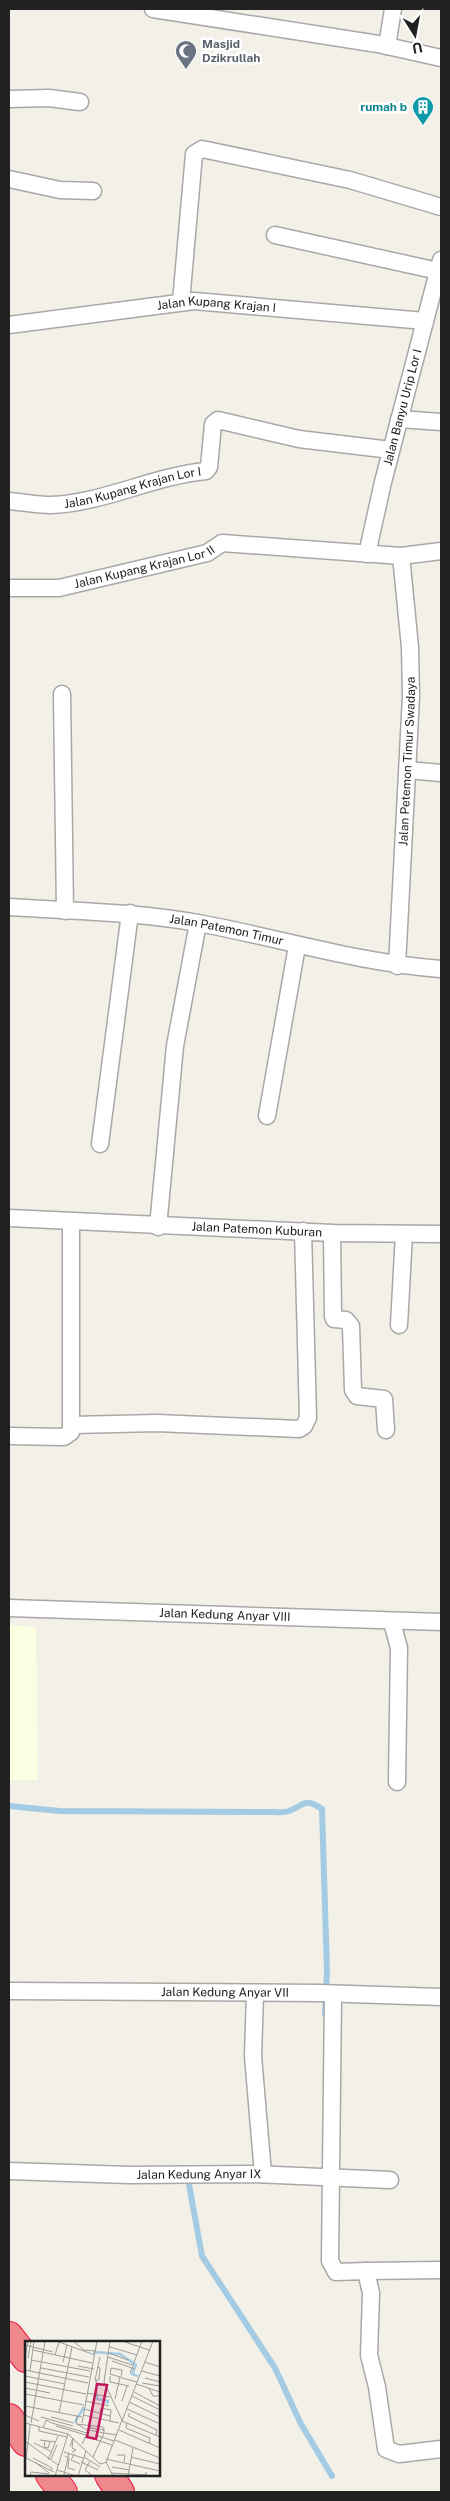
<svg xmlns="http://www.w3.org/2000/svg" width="450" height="2501" font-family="'Public Sans',sans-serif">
<rect width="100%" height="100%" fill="#f2f0e7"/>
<!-- education -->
<polygon fill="#fbffe2" points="9,1625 36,1627 38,1780 9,1780"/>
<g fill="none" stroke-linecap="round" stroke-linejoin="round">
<!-- stream -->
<g stroke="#a3cbe3" stroke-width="6">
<path d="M9 1806 60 1811 268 1812C274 1812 283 1813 289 1811 305 1805 304 1797 322 1809L327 1972 325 2014"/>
<polyline points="192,2179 188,2179 202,2256 275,2368 301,2424 332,2476"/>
</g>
<!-- street casing -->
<g stroke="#a8a8a8" stroke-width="19">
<g id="street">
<polyline points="153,9 378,44 441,58"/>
<polyline points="387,46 393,9"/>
<polyline points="9,99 49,98 80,102"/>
<polyline points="9,179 60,190 93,191"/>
<polyline points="275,235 438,271"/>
<polyline points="181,302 194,154 202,149 350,180 441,207"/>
<path id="s1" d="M9 325 194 301 425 321"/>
<polyline points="399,419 441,422"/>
<path id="s2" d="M9 501C23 502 37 505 51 505 104 503 153 476 206 471L209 467 213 424 218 420 299 439 391 450"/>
<path id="s3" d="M367 554 383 482 441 260"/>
<path id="s4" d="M9 588H59L207 553 222 543 401 556 441 551"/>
<polyline points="62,694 65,911"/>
<polyline points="408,770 441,773"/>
<path id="s5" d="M9 907C72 911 136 912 198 923 280 938 358 963 441 969"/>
<path id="s6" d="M397 966 411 696 410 647 401 556"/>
<polyline points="267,1116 297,946"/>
<polyline points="100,1144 130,913"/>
<path id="s7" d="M9 1218 332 1233 441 1234"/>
<polyline points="158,1227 175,1046 198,923"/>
<polyline points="332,1233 333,1316 334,1319 346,1320 351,1326 353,1390 357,1396 384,1399 386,1430"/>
<polyline points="399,1325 404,1234"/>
<polyline points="72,1425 157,1423 299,1429 304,1426 308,1418 303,1231"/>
<polyline points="9,1436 64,1437 71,1432 71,1223"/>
<path id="s8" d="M9 1608 441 1622"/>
<polyline points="392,1622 399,1648 397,1782"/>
<path id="s9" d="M9 1991 320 1993 441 1997"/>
<polyline points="255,1994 253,2056 263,2174"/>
<polyline points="333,1994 330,2261 336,2272 366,2271 371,2293 369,2355 377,2387 386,2449 399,2454 441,2449"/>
<path id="s10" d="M9 2171 129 2175 252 2174 390 2180"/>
<polyline points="366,2271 441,2270"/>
</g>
</g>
<!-- highway casing -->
<g stroke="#ec1841" stroke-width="30">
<g id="highway">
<polyline points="9,2336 26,2358"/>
<polyline points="9,2418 26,2442"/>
<polyline points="50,2475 63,2492"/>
<polyline points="109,2475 120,2492"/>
</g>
</g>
<!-- street -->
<use href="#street" stroke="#fff" stroke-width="16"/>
<!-- highway -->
<use href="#highway" stroke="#ef888c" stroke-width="28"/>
</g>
<!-- icons -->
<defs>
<g id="mosque-pin" transform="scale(1.125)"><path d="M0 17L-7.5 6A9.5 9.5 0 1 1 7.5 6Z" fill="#6b7280" stroke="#fff"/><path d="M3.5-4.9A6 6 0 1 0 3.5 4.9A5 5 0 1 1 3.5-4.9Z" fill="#fff"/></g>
<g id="building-pin" transform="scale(1.125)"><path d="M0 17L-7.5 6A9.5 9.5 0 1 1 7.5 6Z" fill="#0f9aa8" stroke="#fff"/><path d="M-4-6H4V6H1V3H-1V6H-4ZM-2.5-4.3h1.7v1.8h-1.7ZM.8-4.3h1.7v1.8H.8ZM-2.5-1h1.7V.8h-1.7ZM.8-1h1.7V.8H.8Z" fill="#fff"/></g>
</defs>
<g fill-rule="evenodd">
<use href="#mosque-pin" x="186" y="51"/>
<use href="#building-pin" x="423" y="107"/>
</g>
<g text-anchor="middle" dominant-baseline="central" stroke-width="5" stroke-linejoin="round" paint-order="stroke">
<!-- worship labels -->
<g font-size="12" font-weight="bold" fill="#5b616d" stroke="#fff" text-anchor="start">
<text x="202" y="44">Masjid<tspan x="202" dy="14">Dzikrullah</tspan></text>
</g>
<!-- culture labels -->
<g font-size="12" font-weight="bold" fill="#0d838f" stroke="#fff" text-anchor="end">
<text x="407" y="107">rumah b</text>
</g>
<!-- street labels -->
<g font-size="12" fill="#212121" stroke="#fff">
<text stroke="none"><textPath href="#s1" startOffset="209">Jalan Kupang Krajan I</textPath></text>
<text stroke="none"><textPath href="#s3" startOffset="151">Jalan Banyu Urip Lor I</textPath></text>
<text stroke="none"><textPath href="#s2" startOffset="126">Jalan Kupang Krajan Lor I</textPath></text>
<text stroke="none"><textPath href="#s4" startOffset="138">Jalan Kupang Krajan Lor II</textPath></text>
<text stroke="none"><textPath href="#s6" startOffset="205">Jalan Petemon Timur Swadaya</textPath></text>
<text stroke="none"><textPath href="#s5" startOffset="219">Jalan Patemon Timur</textPath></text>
<text stroke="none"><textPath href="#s7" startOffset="248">Jalan Patemon Kuburan</textPath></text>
<text stroke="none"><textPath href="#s8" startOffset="216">Jalan Kedung Anyar VIII</textPath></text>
<text stroke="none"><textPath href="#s9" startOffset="216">Jalan Kedung Anyar VII</textPath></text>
<text stroke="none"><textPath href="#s10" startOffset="190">Jalan Kedung Anyar IX</textPath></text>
</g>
</g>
<!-- overview -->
<g transform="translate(25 2341)">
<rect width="135" height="135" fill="#f2f0e7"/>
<path fill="none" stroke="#a3cbe3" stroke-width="2.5" d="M68 11 95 13 111 24 107 33 113 35M72 54V58L83 60 82 63M50 81 59 66"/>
<path fill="none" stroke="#9e9d98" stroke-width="1" d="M48 0 59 9 71 10M85 0 79 41 97 79 81 121 88 135M97 0 124 9M0 4 28 11M85 6 112 14M8 9 67 22M84 12 103 19M30 14 34 1 70 14M0 16 3 0M83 16 107 24M3 17 6 0M6 19 65 30M87 20 110 28M38 21 42 4M120 21 135 26M53 25 69 28M16 27 64 36M0 29 63 42M5 30 9 0M117 30 135 35M105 32 117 0M85 33 95 36 90 58M85 33 86 27 97 29 96 37M0 35 40 43M85 35V41L104 45M97 37 112 41M120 37 135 41M70 39 75 16M70 39H74L75 27 72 26M71 39 72 54M0 41 61 53M117 42 135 45M111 43 135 51M0 47 25 52M124 47 128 55H135M109 51 135 65M62 52 85 56M0 53 59 64M107 55 135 69M60 60 84 65M97 60 102 45M104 61 135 76M0 65 57 76M59 68 85 75M102 68 135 83M75 71 76 67 86 69 85 80M34 72 47 6M105 72 103 75 132 89 131 94M0 74 14 80M58 74 94 82M52 75 51 82 63 90M16 76 48 85M26 76 49 82M97 80 135 96M97 80 128 0M0 82 43 93 75 123 82 121M6 82 20 0M27 82 62 92M57 82 72 0M102 82 101 87 125 97 124 102M51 83 78 86 79 91M5 84 3 102 33 124M31 85 61 94M14 86V90L42 96M18 87 21 79 27 82M65 87 80 89M63 89 91 94M94 89 135 107M70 94 89 100M15 99 30 101M72 99 87 104M90 99 135 117M20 100 19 106 23 107 25 101M0 101 3 102 1 117M9 102 27 111M57 103 66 85M45 105 48 97 47 107 51 109 47 111M39 111 58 117M49 113 46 119 55 123M92 114H100L99 121M40 115 44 117 43 127 50 129M59 116 75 126M68 116 79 92M106 116 135 123M1 117 29 131M8 117 27 127 26 130M26 118 32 104M81 118 135 130M23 119 33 95M65 120 60 129 68 135M10 121 24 132M56 121 73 129M87 126 104 129M32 129 51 135M86 132 121 134V131M39 134 44 112M11 135 5 134 6 131 24 133M30 135 43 93M53 135 61 110M103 135 108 107"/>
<path fill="#c2185b" fill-opacity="0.15" stroke="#c2185b" stroke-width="2.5" d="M72 43 82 44 71 98 62 96Z"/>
<rect width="135" height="135" fill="none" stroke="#212121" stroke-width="2.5"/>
</g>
<!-- border -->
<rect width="450" height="2501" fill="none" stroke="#212121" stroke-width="20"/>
<!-- north arrow -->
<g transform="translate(415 35) rotate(169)" stroke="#ffffff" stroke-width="4" paint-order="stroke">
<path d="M0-4L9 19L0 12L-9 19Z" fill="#212121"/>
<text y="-8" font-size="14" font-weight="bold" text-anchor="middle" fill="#212121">U</text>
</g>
</svg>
